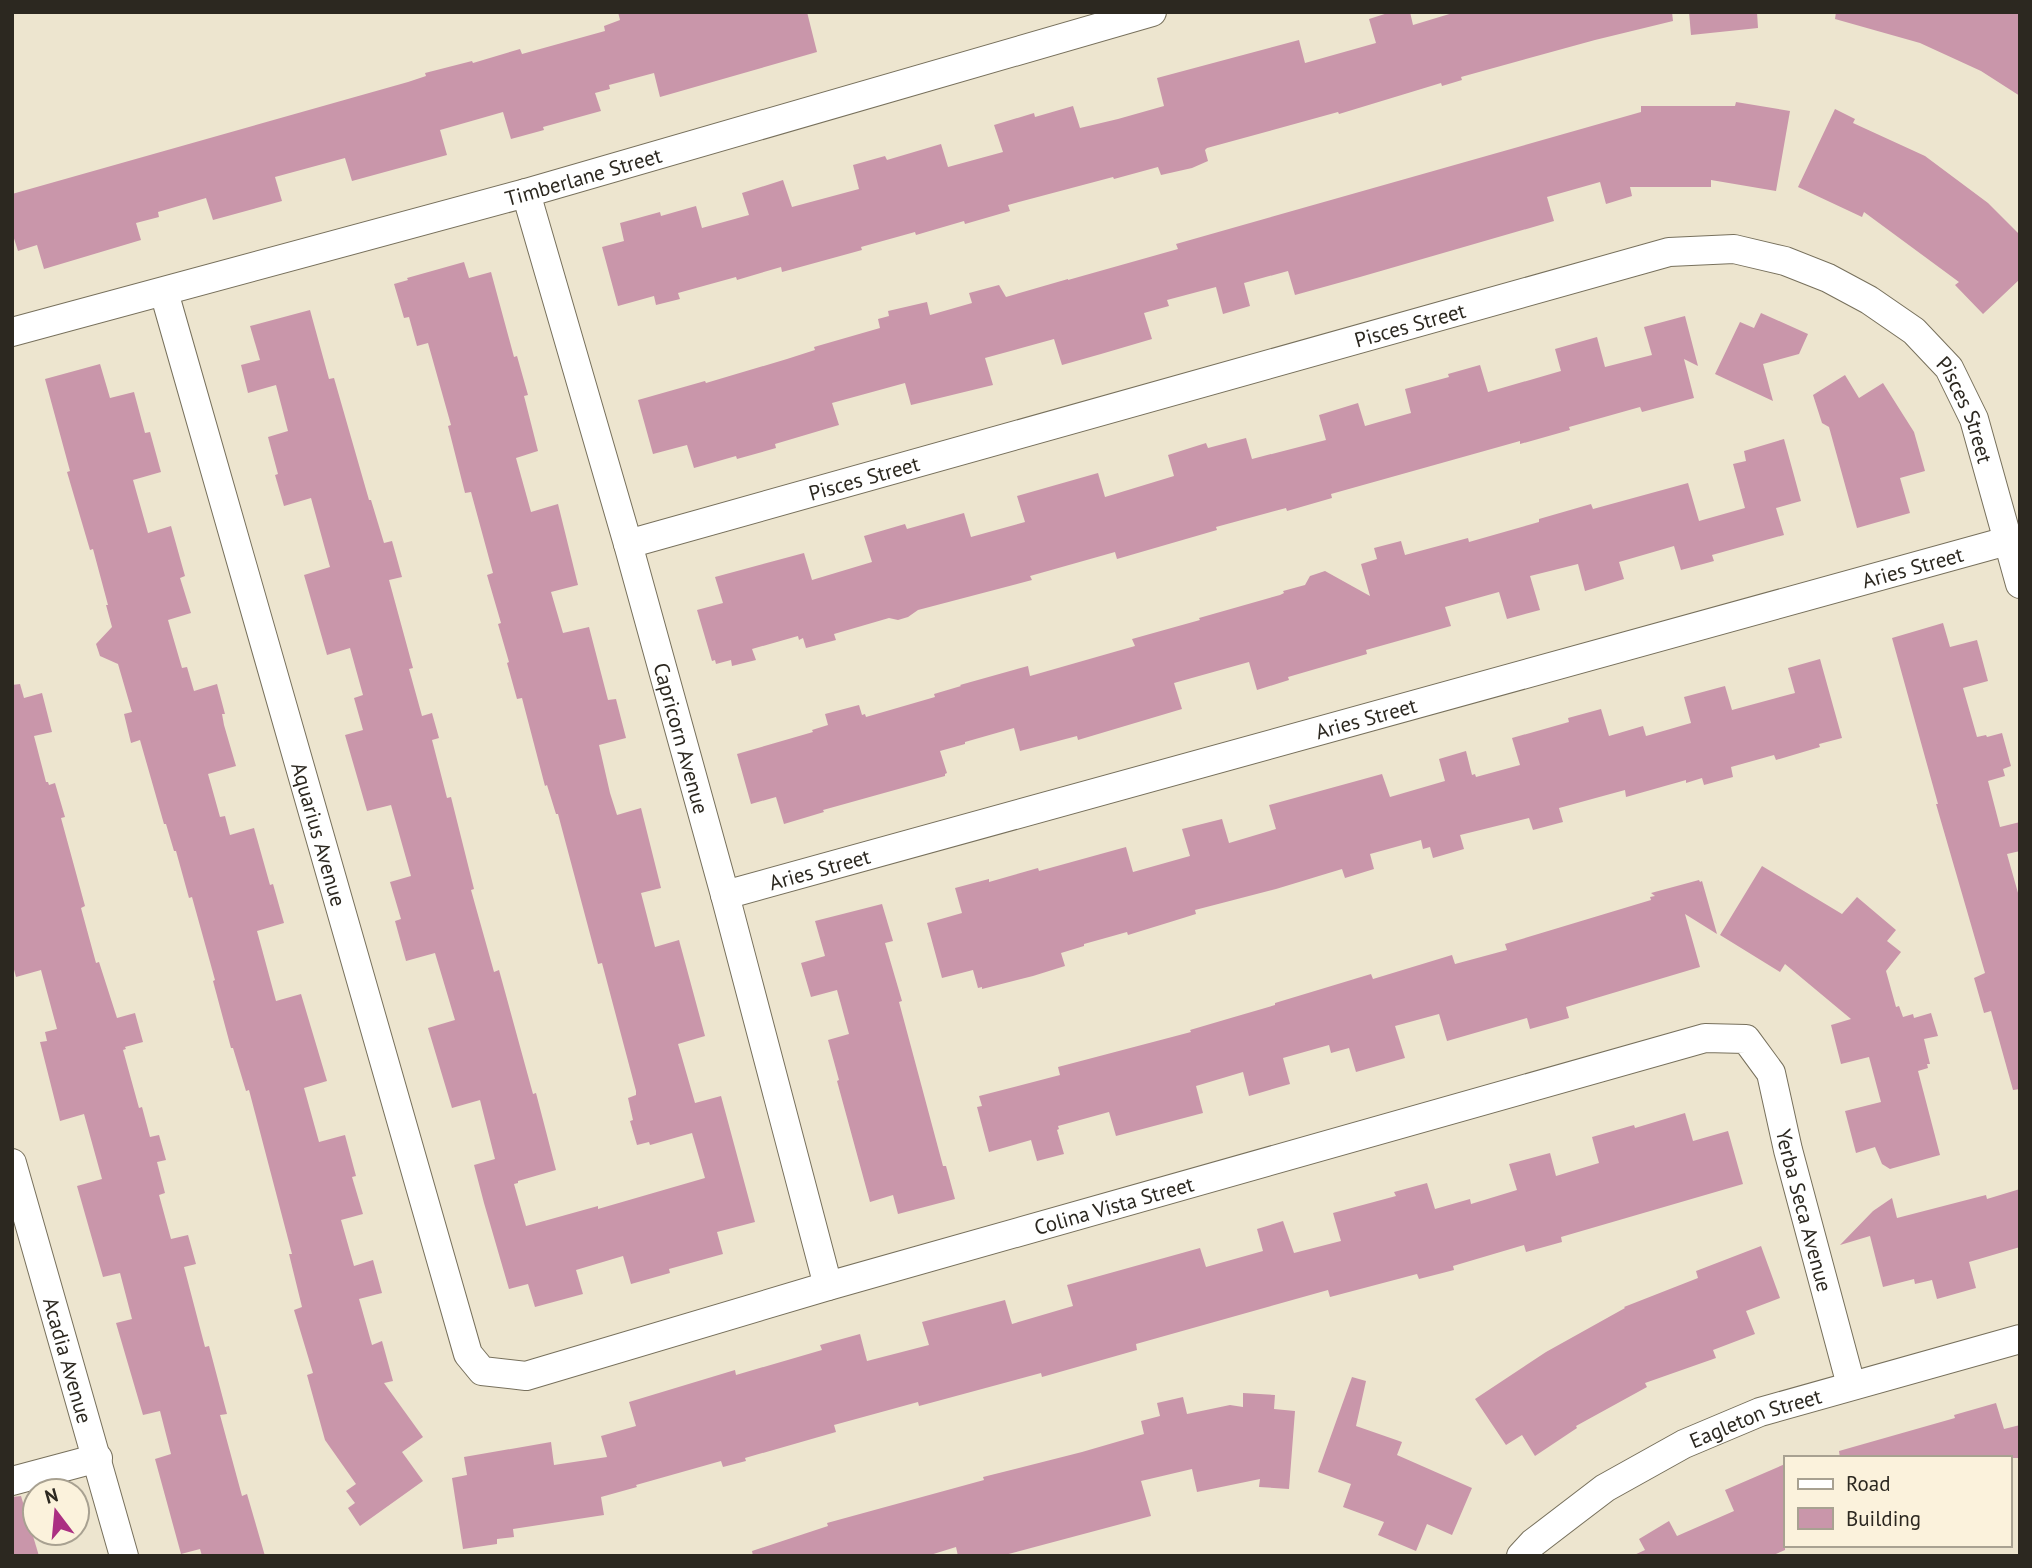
<svg xmlns="http://www.w3.org/2000/svg" width="2032" height="1568" font-family="'PT Sans',sans-serif">
<rect width="100%" height="100%" fill="#ede5cf"/>
<!-- building -->
<g fill="#c996aa">
<polygon points="618,12 807,12 817,52 660,97 654,73 609,85 610,89 595,93 601,111 543,127 544,130 511,139 503,112 440,130 447,155 352,181 345,158 275,177 282,201 213,220 206,198 158,212 159,217 136,223 141,240 44,269 37,245 18,251 12,232 12,194 408,82 426,76 425,73 472,61 473,63 520,49 522,54 605,31 604,26 620,20"/>
<polygon points="1391,12 1410,12 1413,25 1456,12 1672,12 1673,21 1595,40 1461,77 1462,80 1442,86 1441,83 1339,114 1338,112 1207,148 1205,150 1208,161 1192,168 1161,175 1158,167 1114,179 1113,177 1008,205 1010,211 965,224 964,221 916,235 915,232 861,247 862,250 782,272 781,267 737,280 736,277 678,293 680,299 656,305 654,296 618,306 602,247 624,241 620,223 660,212 661,216 696,206 702,228 749,215 742,193 783,180 792,207 859,189 853,165 885,156 887,160 941,144 948,167 1003,152 994,125 1034,113 1035,117 1073,106 1080,128 1118,119 1164,106 1157,78 1299,40 1305,63 1376,43 1369,19"/>
<polygon points="1689,12 1757,12 1758,28 1691,35"/>
<polygon points="1836,12 2020,12 2020,96 1981,71 1920,43 1835,19"/>
<polygon points="1736,102 1790,111 1776,191 1711,180 1711,187 1630,187 1632,196 1606,204 1600,182 1547,197 1554,221 1360,277 1295,295 1288,271 1244,283 1250,306 1223,314 1216,287 1167,300 1169,306 1144,313 1152,339 1101,354 1062,365 1054,339 985,358 993,385 911,405 905,383 832,403 839,425 775,444 776,448 737,459 736,456 694,468 687,445 653,454 638,400 705,381 706,383 787,359 815,350 814,347 880,328 878,319 889,316 888,311 927,302 930,315 972,303 969,293 999,285 1006,297 1068,279 1068,280 1178,249 1176,244 1641,112 1641,106 1735,106"/>
<polygon points="1835,109 1855,119 1853,123 1925,156 1988,203 2020,235 2020,279 1983,314 1955,285 1959,282 1864,212 1862,217 1798,187"/>
<polygon points="464,262 469,278 491,272 514,357 517,356 528,395 524,396 538,451 516,458 531,512 558,504 578,585 551,592 563,633 589,627 608,700 616,699 626,738 599,745 610,793 617,815 641,808 661,888 641,893 655,947 679,940 705,1036 678,1044 695,1103 721,1096 755,1222 717,1232 723,1254 669,1269 670,1273 631,1284 623,1256 576,1270 583,1294 535,1307 528,1284 509,1289 484,1203 474,1165 495,1159 480,1100 452,1108 428,1028 455,1020 435,953 406,961 395,921 401,919 390,882 411,876 391,805 367,811 345,735 363,730 354,698 363,695 350,648 327,655 304,575 330,567 311,498 284,506 275,475 278,474 268,437 288,431 276,385 248,393 241,365 260,360 250,326 310,310 329,379 334,378 369,500 371,500 384,543 392,541 402,577 389,580 413,668 409,669 422,716 432,713 439,738 432,740 447,798 451,797 474,889 471,890 494,972 499,970 533,1094 536,1093 556,1170 518,1181 518,1183 514,1184 526,1226 598,1206 598,1209 705,1178 692,1133 650,1145 649,1142 637,1145 630,1121 633,1120 628,1098 636,1095 636,1091 602,963 598,964 558,814 556,814 547,785 545,786 522,698 517,699 507,663 509,662 498,624 501,623 487,575 493,573 471,492 465,493 448,426 451,425 428,343 417,346 409,317 404,318 394,284 408,280 407,278"/>
<polygon points="1761,313 1808,334 1799,354 1763,364 1773,401 1715,374 1740,322 1754,328"/>
<polygon points="1685,316 1698,366 1684,359 1694,398 1642,412 1640,407 1569,427 1570,430 1520,444 1520,441 1331,494 1332,498 1287,511 1286,508 1216,527 1217,530 1117,559 1115,552 1030,576 1032,580 918,610 908,617 898,620 889,618 834,634 836,640 806,648 803,638 799,640 798,636 752,649 756,660 732,666 731,660 716,664 715,660 712,661 697,610 723,603 715,577 804,553 812,580 872,562 864,536 905,524 907,529 964,513 971,537 1025,522 1017,496 1098,473 1105,497 1174,476 1168,455 1206,443 1208,448 1246,438 1252,459 1326,440 1319,415 1358,403 1365,426 1411,413 1405,389 1449,377 1448,374 1480,365 1488,392 1561,371 1555,349 1597,337 1605,367 1652,355 1644,327"/>
<polygon points="100,364 110,398 134,392 145,433 150,432 161,472 133,480 148,533 171,526 185,576 180,578 191,613 168,620 182,668 187,667 194,691 217,684 225,714 222,714 224,725 236,766 208,774 220,817 225,816 230,835 254,828 270,885 273,884 284,923 257,931 276,1001 301,994 327,1081 304,1088 319,1142 345,1135 356,1176 352,1177 363,1214 341,1220 354,1266 373,1260 382,1293 359,1299 372,1345 382,1341 393,1381 384,1383 423,1437 402,1452 423,1481 360,1526 348,1508 355,1503 346,1491 356,1484 325,1440 307,1375 313,1373 294,1310 302,1307 289,1254 292,1254 249,1090 246,1091 233,1048 231,1048 213,981 215,980 192,897 189,898 176,851 174,851 166,824 164,824 140,740 131,743 124,714 132,712 118,664 100,656 96,644 112,627 106,605 108,605 93,549 90,550 67,472 70,471 45,379"/>
<polygon points="1845,375 1859,398 1883,383 1914,432 1925,471 1900,478 1910,513 1857,528 1829,427 1822,423 1813,395"/>
<polygon points="1784,439 1801,501 1776,508 1784,535 1712,555 1714,561 1681,570 1674,546 1619,562 1624,579 1585,591 1578,564 1530,576 1540,610 1507,619 1499,592 1445,607 1451,626 1366,650 1367,654 1288,677 1289,680 1257,690 1249,662 1174,683 1182,709 1078,740 1077,736 1020,751 1014,728 965,742 965,744 940,751 947,773 945,774 945,776 823,810 824,812 784,824 776,797 751,804 737,754 813,732 812,730 828,725 825,714 859,705 862,715 865,714 866,717 935,697 934,694 961,686 960,685 1028,666 1030,676 1135,646 1132,639 1200,620 1199,618 1280,595 1284,593 1283,591 1305,585 1310,576 1325,571 1370,596 1361,564 1377,559 1374,548 1401,541 1405,555 1468,538 1469,542 1539,522 1539,519 1591,504 1593,509 1688,483 1699,521 1745,508 1733,464 1746,461 1744,451"/>
<polygon points="1943,623 1950,647 1977,640 1988,681 1963,688 1977,737 1986,735 1987,737 2002,733 2011,766 2003,769 2005,776 1988,781 2000,827 2020,822 2020,851 2007,854 2020,900 2020,1089 2013,1090 1991,1011 1984,1013 1974,978 1985,973 1936,804 1938,804 1892,638"/>
<polygon points="1820,659 1842,738 1819,744 1820,747 1776,760 1774,755 1731,767 1733,777 1704,785 1702,778 1686,783 1686,780 1626,797 1625,790 1559,808 1563,822 1533,830 1529,818 1460,835 1464,849 1433,858 1430,847 1423,849 1421,840 1370,854 1374,869 1345,878 1342,869 1276,889 1195,910 1196,914 1167,923 1128,935 1127,932 1084,944 1084,946 1061,953 1065,966 1033,976 982,989 982,987 978,988 973,970 942,978 927,923 962,913 955,888 989,879 989,882 1038,868 1039,871 1126,847 1133,872 1190,856 1182,829 1222,819 1229,843 1276,829 1269,805 1382,774 1390,797 1445,781 1439,759 1466,751 1472,775 1475,774 1476,777 1520,765 1512,738 1569,722 1568,718 1601,709 1609,736 1643,726 1646,736 1691,723 1684,697 1725,686 1732,710 1795,693 1788,668"/>
<polygon points="20,684 24,698 42,693 52,732 34,736 46,782 48,782 49,785 55,783 65,817 61,818 85,906 81,908 96,963 99,962 117,1018 135,1013 143,1042 125,1047 126,1049 123,1050 139,1108 142,1107 150,1137 159,1135 166,1160 157,1162 165,1193 159,1195 171,1239 188,1235 196,1264 184,1267 205,1347 209,1346 227,1414 220,1415 242,1496 247,1494 265,1556 202,1556 200,1549 181,1554 155,1459 171,1454 160,1411 143,1415 116,1323 132,1319 120,1273 103,1277 77,1186 102,1179 84,1114 60,1121 40,1042 47,1041 45,1032 57,1029 41,970 16,977 12,962 12,685"/>
<polygon points="1762,866 1842,914 1857,897 1896,930 1887,941 1901,952 1886,971 1896,1007 1899,1006 1903,1017 1913,1014 1914,1018 1931,1013 1938,1036 1924,1039 1930,1064 1927,1064 1928,1068 1918,1071 1940,1155 1890,1169 1882,1164 1875,1147 1856,1153 1845,1111 1881,1102 1869,1057 1841,1064 1831,1025 1851,1019 1785,964 1780,972 1720,935"/>
<polygon points="1699,880 1700,882 1702,881 1717,934 1685,914 1700,967 1566,1007 1569,1018 1530,1029 1527,1018 1447,1041 1439,1014 1395,1026 1405,1058 1356,1072 1349,1048 1331,1053 1329,1045 1283,1058 1290,1084 1249,1096 1243,1072 1196,1086 1203,1113 1116,1136 1109,1112 1058,1126 1059,1129 1057,1130 1064,1154 1037,1161 1031,1140 989,1152 977,1107 982,1106 979,1096 1060,1075 1058,1067 1191,1032 1190,1030 1275,1005 1275,1003 1371,974 1373,979 1452,955 1455,964 1507,950 1505,944 1651,900 1650,897 1655,896 1651,893"/>
<polygon points="882,904 893,941 885,943 902,1001 899,1002 943,1166 946,1166 955,1199 898,1214 893,1195 870,1202 837,1081 839,1080 828,1040 849,1034 837,990 811,997 801,963 825,956 815,921"/>
<polygon points="1685,1113 1693,1141 1728,1131 1743,1184 1561,1237 1562,1242 1526,1252 1524,1245 1453,1266 1454,1270 1419,1279 1417,1274 1330,1297 1328,1290 1136,1344 1137,1350 1042,1377 1041,1373 919,1406 918,1402 834,1425 836,1432 745,1458 746,1461 723,1467 721,1461 636,1485 637,1487 601,1497 604,1515 513,1529 514,1537 497,1539 497,1544 463,1549 452,1478 467,1475 464,1457 551,1442 554,1465 607,1457 601,1436 636,1426 629,1402 735,1370 736,1375 822,1350 820,1345 860,1334 867,1361 929,1345 922,1322 1005,1300 1012,1324 1073,1306 1067,1285 1200,1248 1206,1267 1263,1251 1257,1229 1283,1221 1294,1253 1341,1241 1333,1213 1396,1196 1394,1192 1427,1183 1435,1209 1470,1199 1471,1204 1517,1190 1509,1164 1550,1153 1556,1176 1599,1163 1592,1137 1634,1125 1635,1128"/>
<polygon points="2020,1189 2020,1247 1969,1262 1976,1288 1937,1299 1932,1280 1915,1284 1914,1279 1883,1287 1870,1236 1840,1245 1873,1211 1892,1198 1897,1218 1986,1195 1987,1199"/>
<polygon points="1761,1246 1780,1298 1746,1311 1755,1334 1713,1350 1716,1358 1645,1383 1647,1387 1576,1426 1577,1428 1535,1456 1522,1435 1506,1445 1475,1399 1546,1352 1625,1308 1624,1307 1698,1278 1696,1271"/>
<polygon points="1352,1377 1366,1381 1356,1426 1402,1442 1397,1455 1472,1488 1452,1535 1427,1524 1416,1551 1378,1535 1384,1522 1343,1507 1351,1484 1318,1472"/>
<polygon points="1243,1393 1275,1395 1274,1409 1295,1411 1289,1489 1259,1487 1260,1479 1197,1492 1192,1469 1141,1481 1151,1516 1001,1556 958,1556 956,1547 927,1556 753,1556 752,1551 828,1526 827,1523 984,1480 983,1477 1082,1452 1144,1434 1141,1421 1160,1416 1157,1403 1183,1397 1187,1414 1230,1405 1243,1407"/>
<polygon points="1996,1403 2004,1429 2020,1425 2020,1458 1840,1458 1839,1451 1955,1418 1954,1415"/>
<polygon points="1785,1464 1785,1550 1771,1556 1632,1556 1645,1550 1639,1539 1669,1521 1677,1536 1734,1511 1725,1490"/>
<polygon points="21,1496 39,1556 12,1556 12,1497"/>
</g>
<g fill="none" stroke-linecap="round" stroke-linejoin="round">
<!-- minor casing -->
<g stroke="#77705c" stroke-width="30">
<g id="minor">
<path id="s1" d="M526 193 628 544 725 895 828 1286"/>
<path id="s2" d="M164 292 468 1354 482 1371 526 1376 828 1286 1705 1038 1746 1039 1771 1073 1788 1150 1851 1385"/>
<path id="s3" d="M12 332 526 193 1152 12"/>
<path id="s4" d="M628 544 1669 252 1734 249 1785 261 1828 278 1869 300 1914 331 1949 368 1974 419 2020 584"/>
<path id="s5" d="M725 895 2007 541"/>
<path id="s6" d="M12 1163 124 1556"/>
<polyline points="12,1481 98,1458"/>
<path id="s7" d="M1521 1556 1533 1543 1605 1488 1684 1444 1760 1412 2020 1339"/>
</g>
</g>
<!-- minor -->
<use href="#minor" stroke="#fff" stroke-width="28"/>
</g>
<g text-anchor="middle" dominant-baseline="central" stroke-width="7" stroke-linejoin="round" paint-order="stroke">
<!-- street labels -->
<g font-size="21" fill="#2c2820" stroke="#fbf2dc">
<text stroke="none"><textPath href="#s3" startOffset="592">Timberlane Street</textPath></text>
<text stroke="none"><textPath href="#s4" startOffset="812">Pisces Street</textPath></text>
<text stroke="none"><textPath href="#s4" startOffset="1442">Pisces Street</textPath></text>
<text stroke="none"><textPath href="#s4" startOffset="245">Pisces Street</textPath></text>
<text stroke="none"><textPath href="#s5" startOffset="1232">Aries Street</textPath></text>
<text stroke="none"><textPath href="#s5" startOffset="665">Aries Street</textPath></text>
<text stroke="none"><textPath href="#s1" startOffset="567">Capricorn Avenue</textPath></text>
<text stroke="none"><textPath href="#s2" startOffset="564">Aquarius Avenue</textPath></text>
<text stroke="none"><textPath href="#s5" startOffset="98">Aries Street</textPath></text>
<text stroke="none"><textPath href="#s2" startOffset="1783">Colina Vista Street</textPath></text>
<text stroke="none"><textPath href="#s2" startOffset="2622">Yerba Seca Avenue</textPath></text>
<text stroke="none"><textPath href="#s6" startOffset="205">Acadia Avenue</textPath></text>
<text stroke="none"><textPath href="#s7" startOffset="275">Eagleton Street</textPath></text>
</g>
</g>
<!-- border -->
<rect width="2032" height="1568" fill="none" stroke="#2c2820" stroke-width="28"/>
<!-- legend -->
<rect x="1784" y="1456" width="228" height="91" fill="#fbf2dc" stroke="#a8a191" stroke-width="2"/>
<rect x="1798" y="1479" width="35" height="10" fill="#ffffff" stroke="#a8a191" stroke-width="2"/>
<text x="1846" y="1491" font-size="21" fill="#2c2820">Road</text>
<rect x="1798" y="1508" width="35" height="21" fill="#c996aa" stroke="#a8a191" stroke-width="2"/>
<text x="1846" y="1526" font-size="21" fill="#2c2820">Building</text>
<!-- north arrow -->
<g transform="translate(56 1512) rotate(344)"><circle r="33" fill="#fbf2dc" stroke="#a8a191" stroke-width="2"/>
<path d="M0-5L12 26L0 18L-12 26Z" fill="#ab2f82"/>
<text y="-10" font-size="19" font-weight="bold" text-anchor="middle" fill="#2c2820">N</text>
</g>
</svg>
